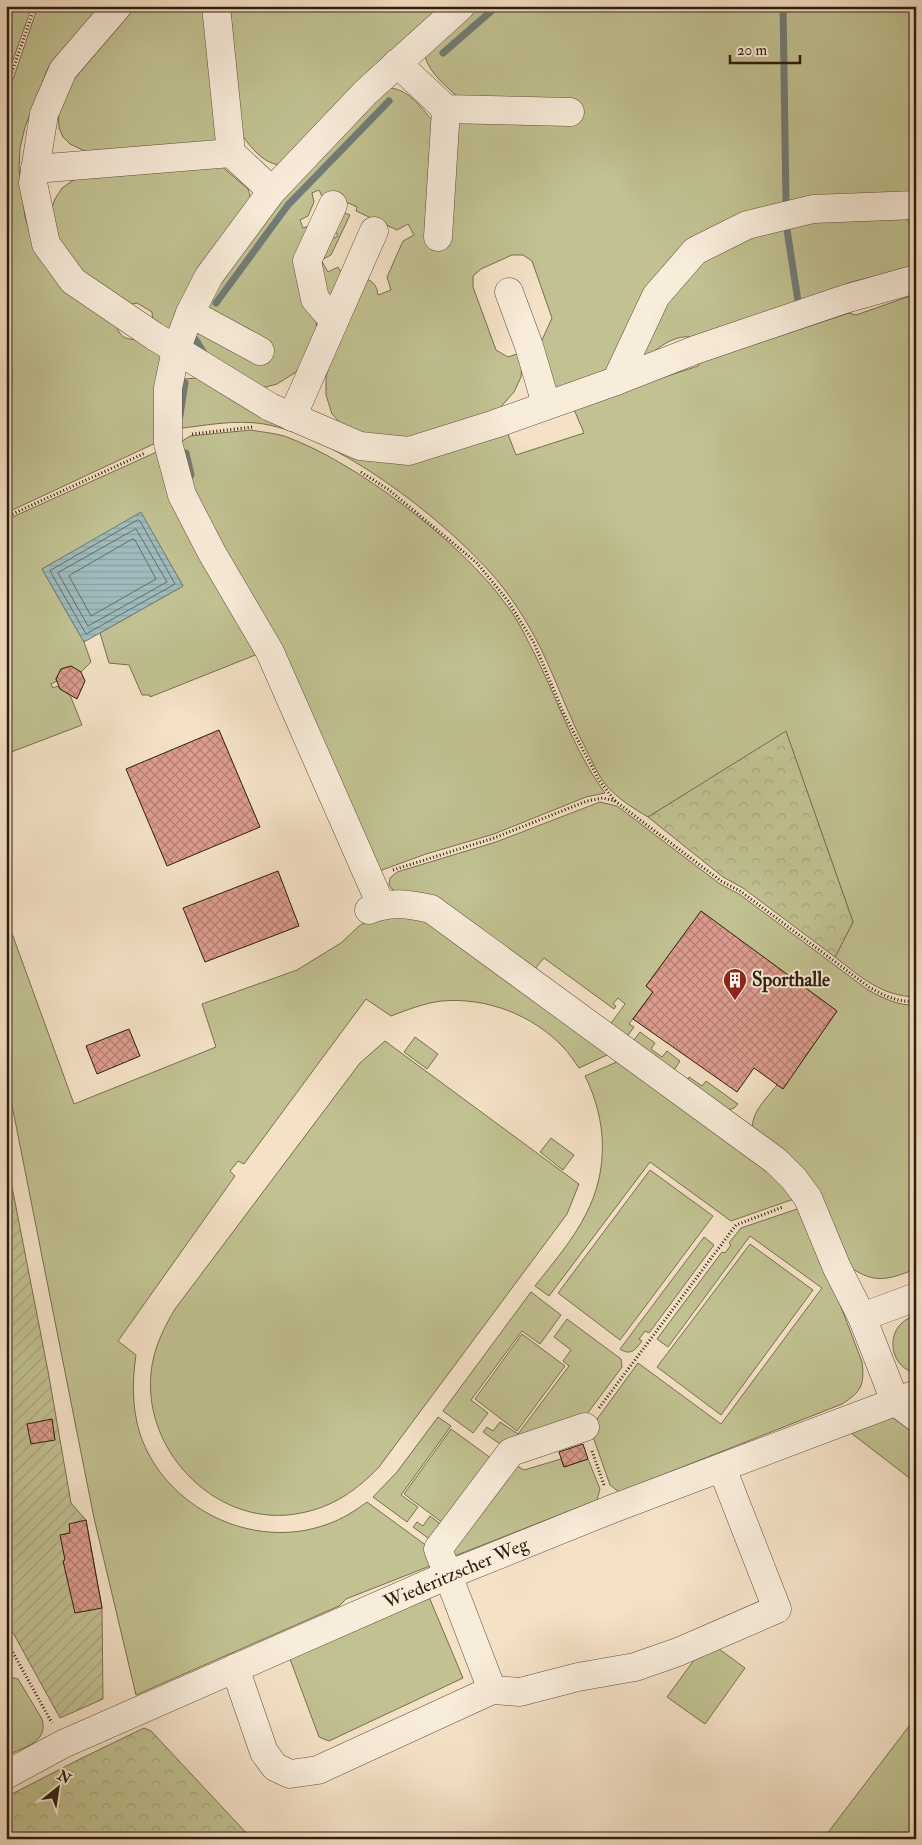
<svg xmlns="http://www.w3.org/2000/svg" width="922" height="1845" font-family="'IM FELL Double Pica',serif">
<defs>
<pattern id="forest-crowns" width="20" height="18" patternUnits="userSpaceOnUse" patternTransform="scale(1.25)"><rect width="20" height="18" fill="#c1c191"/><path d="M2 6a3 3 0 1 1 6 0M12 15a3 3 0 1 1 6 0" fill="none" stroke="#a6a57c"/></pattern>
<pattern id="garden-furrows" width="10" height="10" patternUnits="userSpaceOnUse" patternTransform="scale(1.25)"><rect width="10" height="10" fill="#c1c191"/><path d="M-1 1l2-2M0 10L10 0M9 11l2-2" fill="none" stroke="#a6a57c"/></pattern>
<pattern id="water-rules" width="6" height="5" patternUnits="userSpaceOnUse" patternTransform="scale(1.25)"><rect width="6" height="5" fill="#9fbbbd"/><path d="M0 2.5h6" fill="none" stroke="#89a0a1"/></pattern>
<pattern id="building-cross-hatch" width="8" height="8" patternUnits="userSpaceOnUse" patternTransform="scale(1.25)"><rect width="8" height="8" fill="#dc9c8e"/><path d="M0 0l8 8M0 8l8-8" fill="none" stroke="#b37e72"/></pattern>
</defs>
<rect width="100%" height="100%" fill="#f4e1c6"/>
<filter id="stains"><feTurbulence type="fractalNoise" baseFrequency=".004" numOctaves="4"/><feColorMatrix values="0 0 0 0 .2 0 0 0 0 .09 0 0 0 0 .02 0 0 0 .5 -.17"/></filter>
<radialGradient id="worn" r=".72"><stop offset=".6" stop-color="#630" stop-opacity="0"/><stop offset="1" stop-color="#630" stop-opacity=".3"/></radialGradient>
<!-- grass -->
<g fill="#c1c191" stroke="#786e4e">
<polygon points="6,6 32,6 6,80"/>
<path d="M38 6H100L48 68 25 127 20 148 19 169 25 217 32 239 114 318C119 338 124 341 145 339L158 351 163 360 160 441 6 513V100Z"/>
<polygon points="136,6 209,6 221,142 103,155 85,151 70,144 63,137 59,128 58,106 74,79"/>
<path d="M230 6H452L282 165C265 165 252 149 242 135Z"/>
<path d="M471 6H916V193L735 219 602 376 557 389 551 384 535 343 542 340 552 318 532 261 523 255H512L481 269 473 276V287L496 350 508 357 520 353 522 363 521 377 514 392 498 410 406 441H386L346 429 332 414 326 395V377L333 353 366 279C374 281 377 287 378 295L391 290 387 277 403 241 414 235 408 224 397 230 356 211 357 207 344 201 342 205 322 196 319 190 312 193 314 202 308 216 300 220 303 228 309 226 317 332 303 363 296 372 277 384 266 387 254 386 190 343C192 336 197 335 200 330 205 323 208 314 207 305L240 245 386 88C408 87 420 107 433 121L460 99C447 87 429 73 425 56Z"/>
<polygon points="219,164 248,189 251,199 171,329 158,328 153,326 152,312 137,303 123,306 93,285 50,228 50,213 55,199 62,188 75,179"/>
<polygon points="342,212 350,215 331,255 321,260 328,272 338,267 343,276 331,306 318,279 326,234 330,240 338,236 334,229"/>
<path d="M900 215 910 222 916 231V255L914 262 905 274 880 278 871 277 848 283 841 287 690 337C673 335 656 349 644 360L632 359 679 281 723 246 786 223Z"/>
<path d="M916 294V997C881 996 861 977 835 957L853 922 786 732 648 817C633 808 618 799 606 785 598 775 592 761 586 749 569 717 557 682 541 649 527 621 510 594 489 571 439 516 338 437 264 424 235 419 203 426 174 429L184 379 197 378 334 444 506 429 516 455 584 433 573 407 698 366 699 363 849 313 856 315Z"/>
<path d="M251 430C261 432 274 433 284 436 355 461 461 542 505 603 515 615 523 631 530 645 556 694 572 748 605 793L586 797 494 834 426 854 382 870 379 877 214 546 176 445 190 436Z"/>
<polygon points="161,450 263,652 150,697 150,695 142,695 129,665 109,663 100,633 183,586 141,513 42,569 84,642 91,662 81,672 71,666 61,669 56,679 57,681 51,684 53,688 58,686 60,689 70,695 82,725 6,754 6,520"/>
<path d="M600 802 617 806 720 884 739 894 868 990C883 998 898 1006 916 1005V1238L910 1240 916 1254V1269C889 1279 876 1285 850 1267L753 1132C749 1114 767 1098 777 1085L783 1088 837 1011 701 912 646 986 653 992 629 1024 634 1027 626 1038 609 1026 625 1004 618 998 613 1004 616 1006 614 1009 544 958 534 970 392 889 389 885 390 878 397 872 496 842Z"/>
<path d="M418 915 608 1052 607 1055 579 1068C574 1061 569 1053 563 1047 533 1015 486 997 442 1001 424 1003 407 1010 391 1016L366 999 244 1164 238 1161 230 1171 235 1176 118 1341 136 1355C132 1382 132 1408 140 1434 165 1508 253 1552 328 1524 342 1519 355 1511 367 1502L431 1549 435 1564 346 1599 339 1606 136 1695 94 1518 6 1075V917L74 1104 216 1047 202 1004 297 970 341 943 359 926 373 918Z"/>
<polygon points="640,1032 655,1043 651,1049 662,1057 667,1051 680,1061 674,1070 632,1043"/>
<polygon points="415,1037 438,1054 427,1069 404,1052"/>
<path d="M385 1041 579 1184 567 1214 379 1467C357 1490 333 1507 301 1513 220 1530 143 1454 151 1373 153 1350 163 1329 175 1309L360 1063Z"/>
<path d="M619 1061 770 1169 794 1199 731 1221 650 1162 549 1296 535 1286C553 1263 573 1240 586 1214 609 1170 607 1120 585 1076Z"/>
<polygon points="689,1077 702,1086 706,1081 738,1104 734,1108 728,1110 685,1082"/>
<polygon points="551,1138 574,1155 563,1170 540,1152"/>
<polygon points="650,1170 713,1216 620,1340 558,1293"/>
<path d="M803 1207 862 1362C865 1385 861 1392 842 1404L619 1492 610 1485 591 1431 592 1426 638 1363 721 1424 822 1288 750 1236 668 1347 657 1339 722 1252 725 1253 731 1245 729 1243 741 1228Z"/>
<path d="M704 1237 714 1245 649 1333 645 1331 639 1339 642 1341C635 1350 631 1356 620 1349Z"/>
<polygon points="750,1244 813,1290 721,1415 657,1367"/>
<polygon points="531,1292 561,1315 540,1344 522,1331 471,1400 488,1413 473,1433 443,1411"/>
<path d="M912 1316 914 1322H916V1373C893 1369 885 1338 902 1323 905 1320 909 1318 912 1316Z"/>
<polygon points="567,1319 621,1359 622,1367 584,1418 500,1444 483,1432 487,1427 493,1431 500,1422 518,1434 569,1366 563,1361 571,1350 554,1337"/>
<polygon points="522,1334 565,1366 517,1431 475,1399"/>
<polygon points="438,1417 451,1426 401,1495 418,1507 407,1522 373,1497 397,1472"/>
<polygon points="892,1417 916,1435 916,1483 851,1433"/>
<polygon points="451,1429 495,1461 447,1526 404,1494"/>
<polygon points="561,1459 564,1467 588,1459 600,1489 597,1500 452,1557 447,1548 510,1462 524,1470"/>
<polygon points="430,1516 447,1529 436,1544 413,1527 417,1522 423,1526"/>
<polygon points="429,1597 463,1678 329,1741 319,1737 290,1659"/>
<polygon points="708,1641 745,1668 705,1724 667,1697"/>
<path d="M6 1676 18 1679 42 1719C49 1743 23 1747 6 1756Z"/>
<polygon points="916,1717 916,1839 823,1839"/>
</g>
<!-- forest -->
<g fill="url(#forest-crowns)" stroke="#786e4e">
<polygon points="786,731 853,922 835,957 743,888 723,877 648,817"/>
<polygon points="144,1728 151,1731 252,1839 6,1839 6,1797 82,1758"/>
</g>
<!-- garden -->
<polygon fill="url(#garden-furrows)" stroke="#786e4e" points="6,1156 48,1371 71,1503 86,1520 102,1608 103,1699 60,1718 6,1620"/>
<!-- water -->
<polygon fill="url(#water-rules)" stroke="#727b76" points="141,512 183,586 84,642 42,569"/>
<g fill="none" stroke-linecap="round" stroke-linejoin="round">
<!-- shore -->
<g stroke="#676c64" stroke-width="1">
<polygon points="138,520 140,521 175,584 86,634 50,571"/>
<polygon points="136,529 167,582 88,626 58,573"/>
<polygon points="133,539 135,540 156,579 91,616 69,576"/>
</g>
<!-- stream -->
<g stroke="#727b76" stroke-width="7">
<polyline points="783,6 786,203"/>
<polyline points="443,53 497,6"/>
<polyline points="786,223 798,301"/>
<polyline points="216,303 288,205 389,101"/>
<polyline points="196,340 205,355"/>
<polyline points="180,415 185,383"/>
<polyline points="186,453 191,475"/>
</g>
</g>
<!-- building -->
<g fill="url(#building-cross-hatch)" stroke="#2f1c0c">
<polygon points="71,666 81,672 85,681 77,699 60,689 56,679 61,669"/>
<polygon points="219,730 260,827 167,866 126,769"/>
<polygon points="278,871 299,926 205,962 183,908"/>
<polygon points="701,911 837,1011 783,1089 754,1068 737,1092 633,1019 653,992 646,986"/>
<polygon points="129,1029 140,1056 97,1074 86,1046"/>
<polygon points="52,1419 55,1440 31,1444 27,1424"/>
<polygon points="583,1444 588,1459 564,1467 559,1452"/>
<polygon points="86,1520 102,1608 75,1613 63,1561 65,1560 60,1535 70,1533 69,1524"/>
</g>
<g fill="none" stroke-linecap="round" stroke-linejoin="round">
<!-- minor casing -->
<g stroke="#604d3a" stroke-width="29">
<g id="minor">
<polyline points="118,6 63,70 44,114 33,183 46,244 73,281 154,336 270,407 360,446 409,451 495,424 616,381 695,350 845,299 916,279"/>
<polyline points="216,6 231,153 272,191"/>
<polyline points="397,63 446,109 570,112"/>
<polyline points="35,169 231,153"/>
<polyline points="333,205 307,261 315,299 334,321"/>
<polyline points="438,237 446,109"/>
<polyline points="509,292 529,346 546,404"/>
<polyline points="190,313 260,351"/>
<polyline points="616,381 656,296 695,251 747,225 813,209 916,205"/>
<polyline points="292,417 374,231"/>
<polyline points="381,905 270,652 212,553 182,495 168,443 168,388 176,350 190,313 209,276 272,191 366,92 461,6"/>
<path d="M369 910C390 901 409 904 431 909L776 1161 794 1179 808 1198 837 1268 862 1317"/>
<polyline points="916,1297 862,1317 895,1401 916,1417"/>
<polyline points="235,1668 264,1752 275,1767 290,1774 318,1770 492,1690 438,1549 511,1452 585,1427"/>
<polyline points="492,1690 520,1692 578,1677 635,1667 678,1652 777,1609 722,1468"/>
<polyline points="6,1775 63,1744 448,1575 612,1509 916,1394"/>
</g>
</g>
<!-- path -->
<g stroke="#2f1c0c" stroke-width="3" stroke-dasharray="1 2.5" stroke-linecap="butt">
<polyline points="6,89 35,6"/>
<polyline points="192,434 253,427"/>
<polyline points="361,472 389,490 477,563 508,601 534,643 564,714 599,780 615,801"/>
<polyline points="6,517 145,453"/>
<path d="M393 870 494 838 587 801 603 798 615 801 721 881 740 891 869 987C883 995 898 1003 916 1001"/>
<polyline points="599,1408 736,1225 783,1207"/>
<polyline points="592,1451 604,1485"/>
<polyline points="6,1640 52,1723"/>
</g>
<!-- minor -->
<use href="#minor" stroke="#f8ecda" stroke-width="28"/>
</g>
<!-- icons -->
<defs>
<g id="building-pin" transform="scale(1.25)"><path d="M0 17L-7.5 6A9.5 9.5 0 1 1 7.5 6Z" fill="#8f2418" stroke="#f8ecda"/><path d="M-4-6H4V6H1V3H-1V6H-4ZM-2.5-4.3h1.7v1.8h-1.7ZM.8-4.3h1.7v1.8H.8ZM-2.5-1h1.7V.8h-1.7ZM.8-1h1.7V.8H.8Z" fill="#fff"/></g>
</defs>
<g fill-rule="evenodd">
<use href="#building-pin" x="735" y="980"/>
</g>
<g text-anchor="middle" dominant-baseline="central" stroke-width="4" stroke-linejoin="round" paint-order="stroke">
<!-- poi labels -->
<g font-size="19" font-weight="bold" fill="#2f1c0c" stroke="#f8ecda" text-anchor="start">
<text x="752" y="980">Sporthalle</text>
</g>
<!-- street labels -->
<g font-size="19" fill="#2f1c0c" stroke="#f8ecda">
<text transform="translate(456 1573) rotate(-23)">Wiederitzscher Weg</text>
</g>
</g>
<!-- margin -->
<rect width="922" height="1845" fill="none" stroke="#f4e1c6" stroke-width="25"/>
<rect x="8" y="8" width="907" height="1830" fill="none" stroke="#2f1c0c" stroke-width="2.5"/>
<rect x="12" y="12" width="897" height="1820" fill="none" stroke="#2f1c0c"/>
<!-- north arrow -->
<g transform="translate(58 1788) rotate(30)" stroke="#f8ecda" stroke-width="4" paint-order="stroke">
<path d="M0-4L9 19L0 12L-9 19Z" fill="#2f1c0c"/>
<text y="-8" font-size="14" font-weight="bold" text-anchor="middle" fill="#2f1c0c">N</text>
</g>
<!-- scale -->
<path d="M730 55v8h70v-8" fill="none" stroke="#2f1c0c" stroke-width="2.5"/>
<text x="737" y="55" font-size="15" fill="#2f1c0c" stroke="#f8ecda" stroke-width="4" paint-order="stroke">20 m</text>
<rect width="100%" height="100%" filter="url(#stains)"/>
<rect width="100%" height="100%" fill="url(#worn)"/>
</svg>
